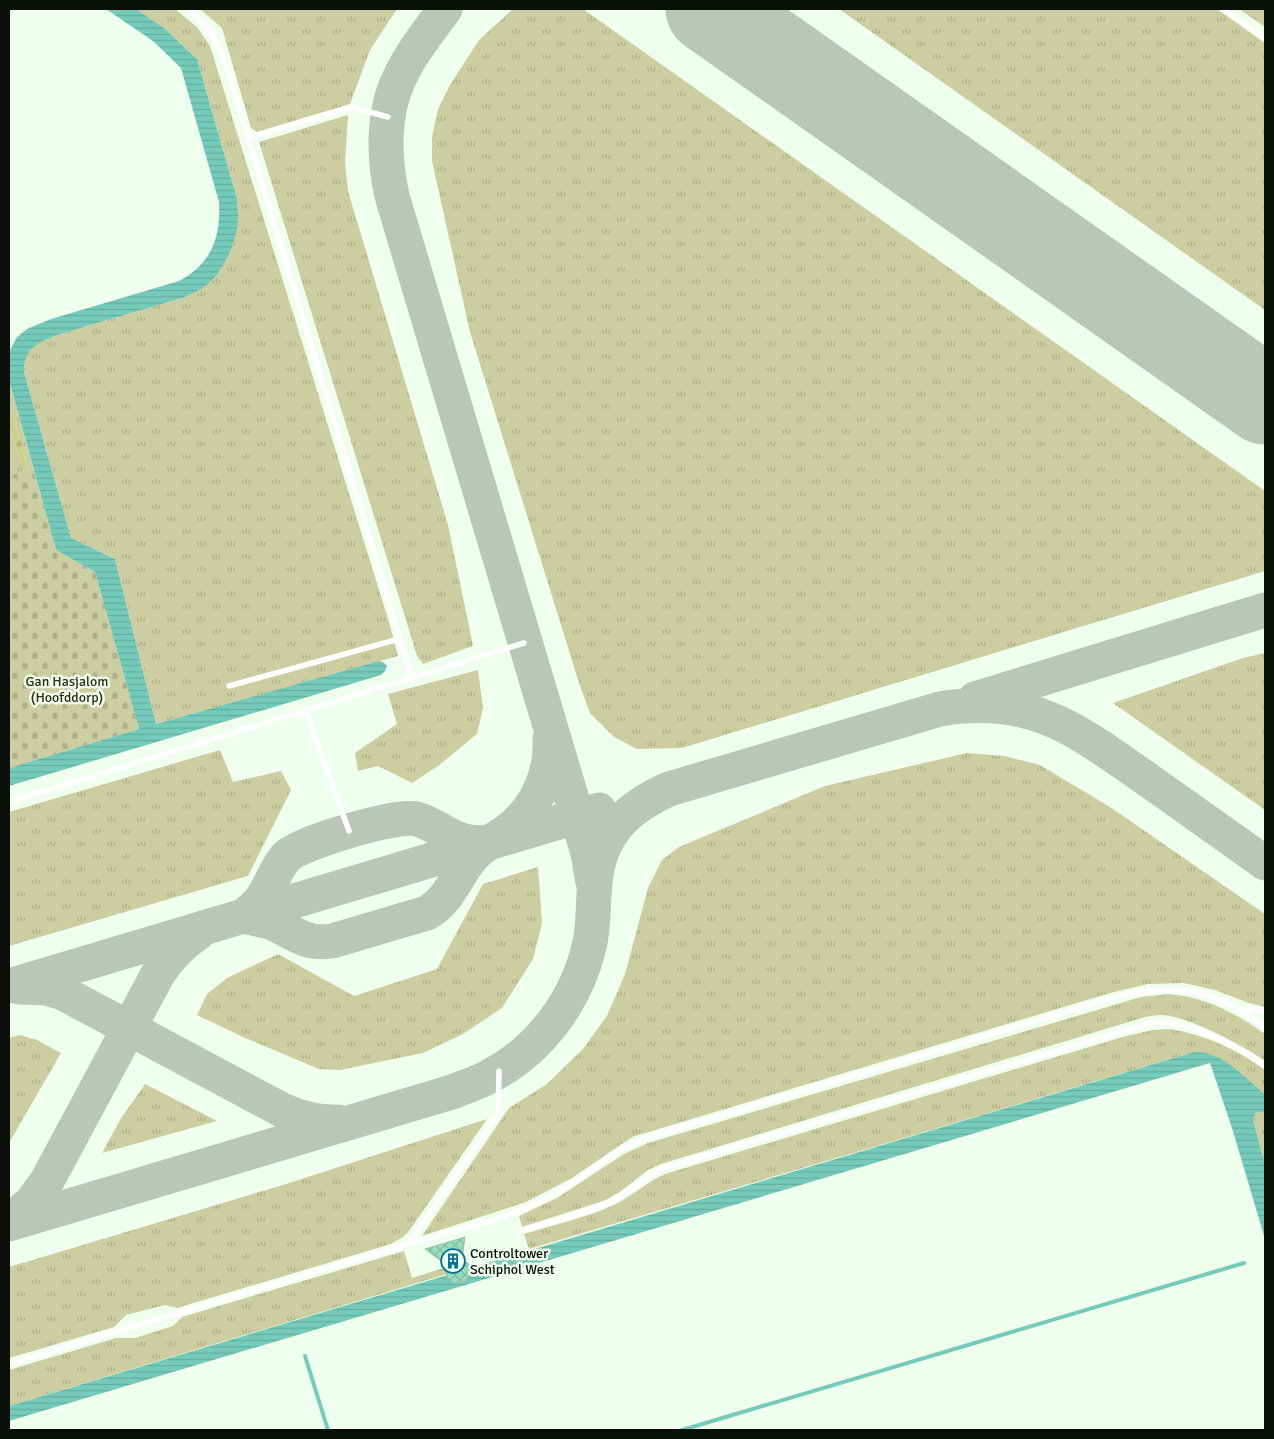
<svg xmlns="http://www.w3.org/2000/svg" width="1274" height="1439" font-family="Signika,sans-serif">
<defs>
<pattern id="grass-tufts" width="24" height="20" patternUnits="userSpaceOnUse" patternTransform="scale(1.25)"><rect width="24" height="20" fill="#cdcda2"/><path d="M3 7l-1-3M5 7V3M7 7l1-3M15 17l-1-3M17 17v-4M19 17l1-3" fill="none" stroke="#afaf8a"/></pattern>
<pattern id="forest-firs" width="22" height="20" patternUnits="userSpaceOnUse" patternTransform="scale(1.25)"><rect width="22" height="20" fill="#cecd89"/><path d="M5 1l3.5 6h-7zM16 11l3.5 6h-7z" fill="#b0af75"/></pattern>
<pattern id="cemetery-stones" width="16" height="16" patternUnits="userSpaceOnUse" patternTransform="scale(1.25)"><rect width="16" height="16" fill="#cdcda2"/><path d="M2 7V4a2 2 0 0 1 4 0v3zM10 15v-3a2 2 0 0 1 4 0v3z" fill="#afaf8a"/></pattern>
<pattern id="water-rules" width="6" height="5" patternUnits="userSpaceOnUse" patternTransform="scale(1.25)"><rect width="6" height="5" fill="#75cbbb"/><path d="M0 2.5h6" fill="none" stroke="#64ad9f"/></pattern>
<pattern id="building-cross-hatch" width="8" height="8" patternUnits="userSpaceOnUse" patternTransform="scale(1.25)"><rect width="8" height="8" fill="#97deba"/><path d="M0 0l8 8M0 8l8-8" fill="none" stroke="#81bd9f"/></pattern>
</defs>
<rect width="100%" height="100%" fill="#eeffed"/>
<!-- grass -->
<g fill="url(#grass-tufts)">
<path d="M136 9H175L197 27 210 46 389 622 398 656 156 724 115 559 71 538 24 372C25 346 36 344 57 335L185 297 217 274 232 245 238 222 237 199 197 59 164 28Z"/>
<polygon points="200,9 397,9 370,50 350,104 257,132 251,128 222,28"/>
<polygon points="513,9 583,9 1265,491 1265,571 682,748 637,749 614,737 590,713 579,683 470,332 432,161 432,137 438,109 450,85 479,40"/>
<polygon points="839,9 1217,9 1265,43 1265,310"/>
<polygon points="1239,9 1265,9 1265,27"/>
<polygon points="348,115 345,163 348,191 448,525 473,646 423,664 417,656 259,142"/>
<polygon points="9,380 33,468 28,470 9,401"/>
<polygon points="9,425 24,471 9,476"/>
<polygon points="1265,653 1265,810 1113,703 1243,658"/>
<polygon points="478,670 483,708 477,734 438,766 412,783 378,766 358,771 355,753 397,724 388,694"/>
<polygon points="220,750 233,782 281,771 291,790 248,876 9,946 9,812"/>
<polygon points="967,753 1004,756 1040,765 1110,807 1265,914 1265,1007 1249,1003 1215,990 1184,983 1148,984 1110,993 632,1137 572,1178 526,1202 422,1236 509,1108 547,1084 583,1049 607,1016 625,974 648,888 662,860 679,847 825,786"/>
<polygon points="538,867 542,923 533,959 502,1008 463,1034 423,1053 340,1070 319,1069 245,1038 197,1015 207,994 227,978 278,954 354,996 437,969 483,884"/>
<path d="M1169 994C1205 997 1236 1013 1265 1034V1061C1244 1046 1186 1015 1161 1015 1156 1015 1150 1016 1145 1017L661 1164 648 1170 621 1191 606 1200 522 1227 519 1216 557 1198 624 1154 648 1143 1141 997Z"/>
<path d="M1170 1029C1205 1035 1237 1049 1265 1070V1094L1223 1060 1194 1052 529 1249 524 1234C553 1225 589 1217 616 1204 633 1195 647 1182 665 1174L1126 1036 1153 1030Z"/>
<polygon points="20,1035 37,1040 61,1053 9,1143 9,1038"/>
<polygon points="145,1084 217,1121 102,1153 120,1120"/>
<polygon points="1264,1111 1265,1112 1265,1165 1253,1119 1255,1112"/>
<polygon points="487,1119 409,1231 403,1237 391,1244 177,1308 165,1305 126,1315 114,1327 9,1358 9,1267 286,1184"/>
<polygon points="404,1251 412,1278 447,1267 446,1270 447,1274 9,1406 9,1370 116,1338 135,1338 173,1326 182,1317"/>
</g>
<!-- forest -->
<polygon fill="url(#forest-firs)" points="9,401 28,470 24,471 9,425"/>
<!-- cemetery -->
<polygon fill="url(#cemetery-stones)" points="33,468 56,550 95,572 139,729 9,768 9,476"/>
<!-- water -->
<g fill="url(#water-rules)">
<path d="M106 9H136L164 28 197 59 237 199C237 207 239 215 238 223 235 245 222 275 203 288 197 291 191 294 185 297L57 335C36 344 25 347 24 372L71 538 115 559 156 724 379 661 383 662 387 666 385 671 381 675 9 786V768L139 729 95 572 56 550 9 380V352L17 337 27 329 51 319 179 281C211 264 221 238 219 202L181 68 153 41Z"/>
<path d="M1194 1052C1224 1052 1242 1076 1265 1094V1112H1256L1253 1119 1265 1165V1239L1232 1128 1210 1063 9 1421V1406Z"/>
</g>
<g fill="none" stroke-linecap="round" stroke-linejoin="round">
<!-- stream -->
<g stroke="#75cbbb" stroke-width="4">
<polyline points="305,1356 328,1430"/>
<polyline points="682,1430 1244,1263"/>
</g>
<!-- taxiway -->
<g stroke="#b9c7b8" stroke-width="35">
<path d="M445 9C429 31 410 54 399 79 382 114 384 160 392 196L588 853 593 882"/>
<polyline points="975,699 1265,610"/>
<path d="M244 916C254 919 265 920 274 924 297 934 306 945 332 941L427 913C451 899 455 877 472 857 481 846 494 840 506 832 535 811 552 775 550 739"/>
<path d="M244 916C250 911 256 906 261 900 270 887 275 870 286 857 299 843 397 814 416 819 434 823 448 838 465 841 472 843 480 842 487 843"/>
<polyline points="9,986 599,810"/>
<path d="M20 987 46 988 63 993 282 1110C300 1118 318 1123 338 1122"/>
<path d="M9 1221 31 1203 47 1181 158 974C169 957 181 944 198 933"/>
<path d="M9 1224 452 1092C464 1087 478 1083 490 1076 540 1050 576 1001 589 947 595 923 592 899 596 875 602 830 631 806 669 789L940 709C1034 693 1079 732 1151 782 1189 809 1227 836 1265 863"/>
</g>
<!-- runway -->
<polyline stroke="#b9c7b8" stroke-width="89" points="710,9 1265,400"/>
</g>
<!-- building -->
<polygon fill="url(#building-cross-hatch)" stroke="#a5baaf" points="465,1237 462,1260 468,1263 471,1272 466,1281 457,1284 448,1280 444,1263 425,1249"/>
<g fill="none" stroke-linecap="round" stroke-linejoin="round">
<!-- lane -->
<g stroke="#fff" stroke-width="5.5">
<polyline points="189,9 212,33 226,64 412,679"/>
<polyline points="1223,9 1265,39"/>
<polyline points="250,137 352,107 388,117"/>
<polyline points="229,686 399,639"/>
<polyline points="306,711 349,831"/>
<polyline points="9,802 524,643"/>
<polyline points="1243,1009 1265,1011"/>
<path d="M523 1230C550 1221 591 1213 615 1199 631 1190 645 1178 661 1169L1150 1023C1155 1022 1160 1021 1165 1022 1192 1023 1244 1049 1265 1066"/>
<polyline points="408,1244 498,1114 499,1071"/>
<path d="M9 1364 408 1244 491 1221 527 1208 567 1187 621 1149 646 1138 1112 998C1177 982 1210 987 1265 1026"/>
</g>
</g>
<!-- icons -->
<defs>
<g id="building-ring" transform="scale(1.25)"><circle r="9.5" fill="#eeffed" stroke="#05719d" stroke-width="1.5"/><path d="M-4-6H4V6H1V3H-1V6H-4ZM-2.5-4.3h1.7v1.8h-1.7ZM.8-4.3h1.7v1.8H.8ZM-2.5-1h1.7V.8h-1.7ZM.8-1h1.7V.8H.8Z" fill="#05719d"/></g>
</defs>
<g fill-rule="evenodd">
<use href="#building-ring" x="453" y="1261"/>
</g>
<g text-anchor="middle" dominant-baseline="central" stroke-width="5" stroke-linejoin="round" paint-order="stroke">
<!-- park labels -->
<g font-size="14" fill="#2d2c0e" stroke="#eeffed">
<text x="67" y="681">Gan Hasjalom<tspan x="67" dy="16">(Hoofddorp)</tspan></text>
</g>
<!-- poi labels -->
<g font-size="14" fill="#0a0f0a" stroke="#eeffed" text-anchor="start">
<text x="470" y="1253">Controltower<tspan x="470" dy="16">Schiphol West</tspan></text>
</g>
</g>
<!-- border -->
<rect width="1274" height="1439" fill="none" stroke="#0a0f0a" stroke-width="20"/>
</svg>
